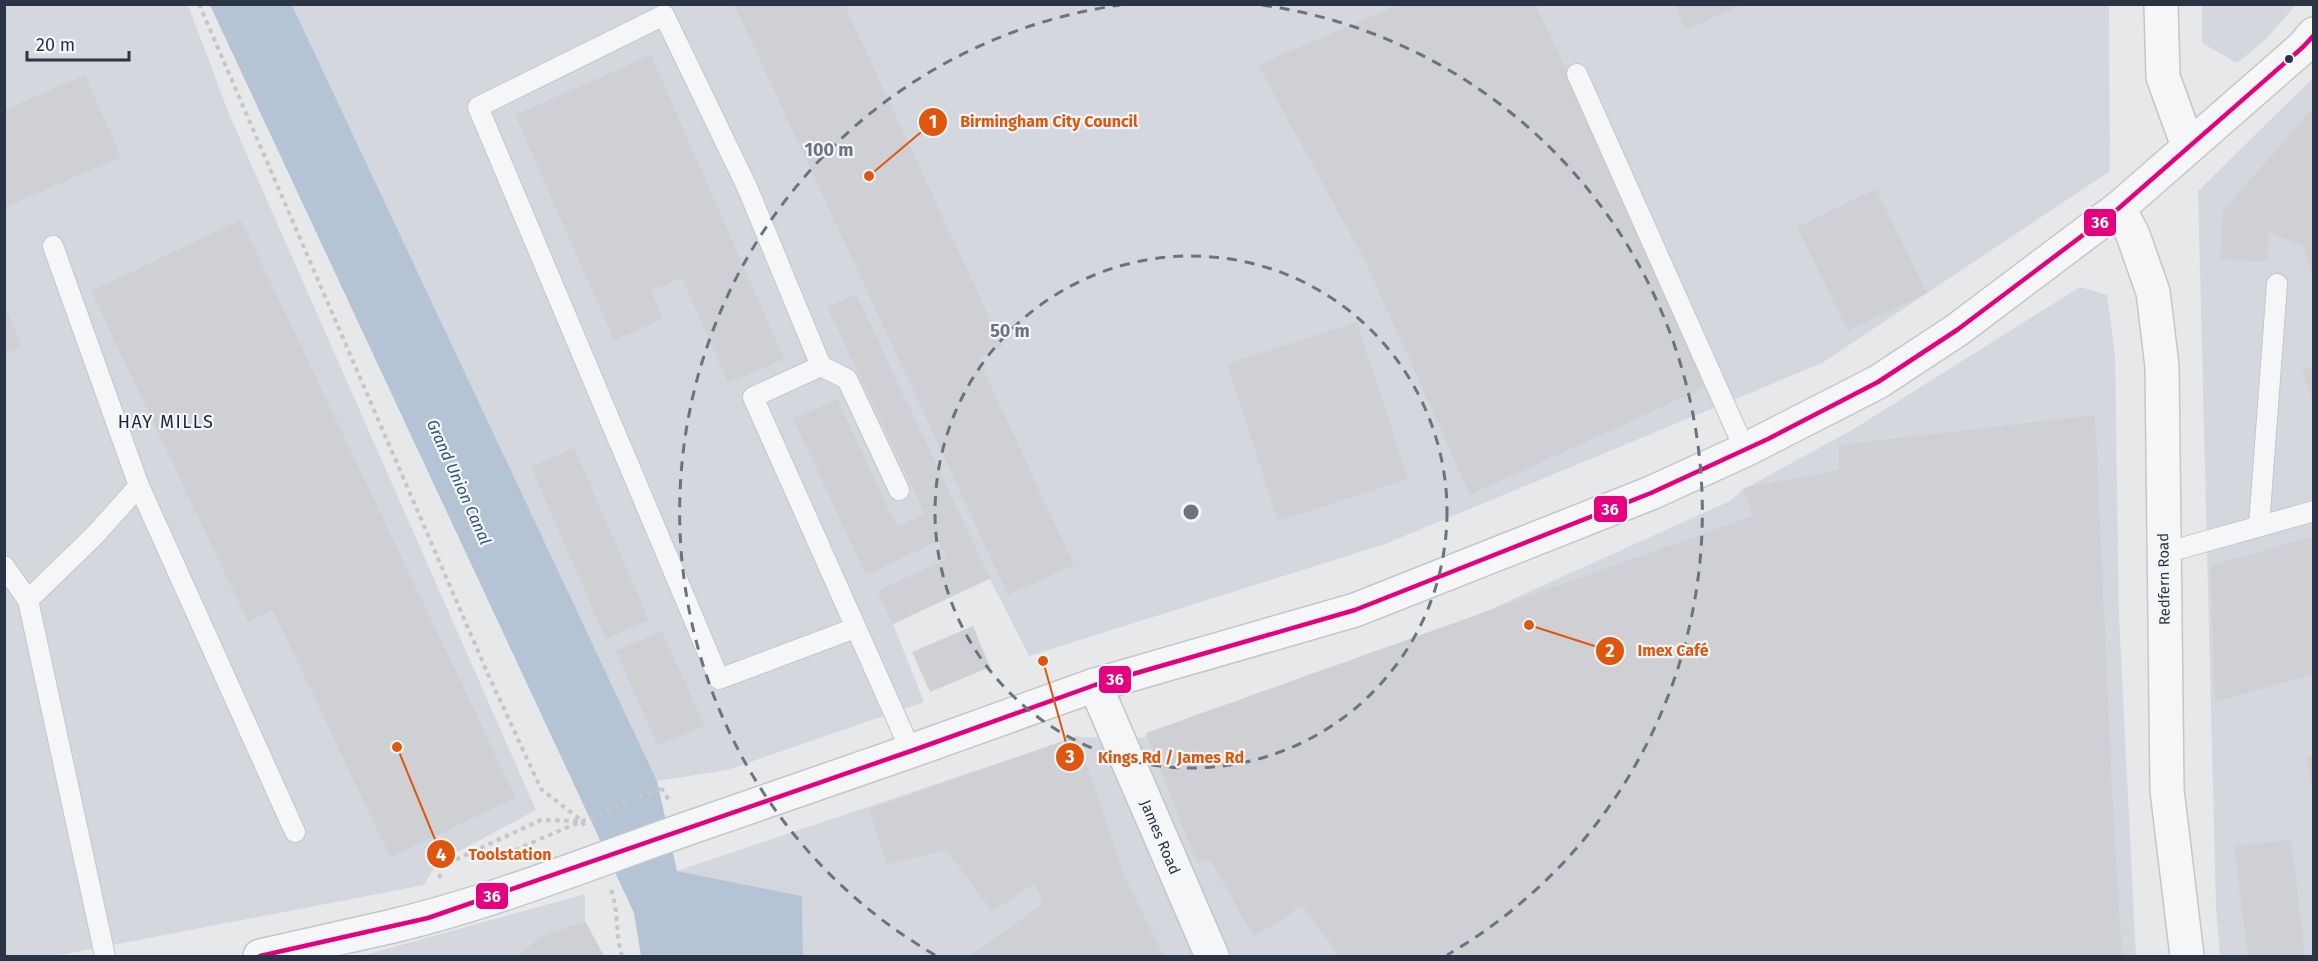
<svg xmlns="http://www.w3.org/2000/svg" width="2318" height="961" font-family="'Fira Sans',sans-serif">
<rect width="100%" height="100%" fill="#e6e8ea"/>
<!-- built -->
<g fill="#d4d7dd">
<polygon points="5,5 188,5 229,114 536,810 437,863 424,885 55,956 5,956"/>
<polygon points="292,5 2109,5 2110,171 1822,363 1385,544 1029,656 990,579 893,624 924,702 727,770 657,781"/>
<polygon points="2202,5 2202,4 2296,5 2264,41 2237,63 2202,43"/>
<polygon points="2313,78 2313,956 2220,956 2216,908 2198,191"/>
<polygon points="2080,287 2107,295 2115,355 2119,616 2136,956 803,956 802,896 677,871 1076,737 1141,738 1409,646 1730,501 1744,489 1852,430"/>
<polygon points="585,894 585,921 604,956 361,956"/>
</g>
<!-- water -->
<polygon fill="#b4c4d5" points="210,5 292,5 657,781 677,871 802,896 803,956 641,956 634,913"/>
<!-- building -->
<g fill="#ced0d3">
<polygon points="734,4 844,4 1003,347 978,358 1074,565 1008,595"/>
<polygon points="1400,4 1535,4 1714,383 1470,495 1366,263 1258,65"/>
<polygon points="1675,4 1744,4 1686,30"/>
<polygon points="651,55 784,359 728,383 682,278 651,291 663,319 614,340 515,115"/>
<polygon points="85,75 121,157 4,208 4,110"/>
<polygon points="2314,107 2314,279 2303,246 2269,232 2267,262 2220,259 2223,211"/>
<polygon points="1876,189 1927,293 1848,331 1797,227"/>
<polygon points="241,220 516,798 390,857 273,610 248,622 91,291"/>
<polygon points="856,294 990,578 893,624 877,591 947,559 938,541 866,575 793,419 837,399 897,527 925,514 827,307"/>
<polygon points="4,303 22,347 4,354"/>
<polygon points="1357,322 1408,479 1278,521 1227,364"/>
<polygon points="2314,367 2314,403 2313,403 2303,370"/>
<polygon points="2095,415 2113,810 2122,956 1339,956 1302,906 1254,937 1210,859 1197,863 1146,733 1753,516 1743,488 1839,470 1839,445"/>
<polygon points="574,448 649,620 606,639 531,467"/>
<polygon points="2314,536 2314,674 2215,702 2210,566"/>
<polygon points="973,626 990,667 930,692 912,652"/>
<polygon points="662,631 704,725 658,746 616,651"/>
<polygon points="1077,736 1125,877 1164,956 970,956 1044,903 1034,884 992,912 947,850 887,864 869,809"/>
<polygon points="2314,755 2314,788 2312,788 2306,757"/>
<polygon points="2291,840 2305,956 2248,956 2234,846"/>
<polygon points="585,921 604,956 518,956 539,938"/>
</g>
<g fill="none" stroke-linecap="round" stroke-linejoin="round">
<!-- service casing -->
<g stroke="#c4c6c8" stroke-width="22">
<g id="service">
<polyline points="1577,74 1745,450"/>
<polyline points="53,246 139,486 94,536 28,600 105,956"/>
<polyline points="821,366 847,379 899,490"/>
<polyline points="139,486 295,832"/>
<polyline points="2259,526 2277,284"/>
<polyline points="2164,553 2314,511"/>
<polyline points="4,566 28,600"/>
<polyline points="855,628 719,679 478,107 664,15 747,187 821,366 753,397 911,751"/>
</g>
</g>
<!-- minor casing -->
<g stroke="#c4c6c8" stroke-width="36">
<g id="minor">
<polyline points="2161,4 2163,77 2188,146"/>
<polyline points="2119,208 2133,235 2153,292 2162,366 2167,790 2187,956"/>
<polyline points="1095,685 1212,956"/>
</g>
</g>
<!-- tertiary casing -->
<g stroke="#c4c6c8" stroke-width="36">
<g id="tertiary">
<polyline points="686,829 911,751 1095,685 1355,610 1651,493 1745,450 1878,382 1957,330 2119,208 2303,47 2314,34"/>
<polyline points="260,956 393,926"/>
</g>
</g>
<!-- path -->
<g stroke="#c5c6ca" stroke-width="4" stroke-dasharray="4.5 4.5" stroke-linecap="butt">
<polyline points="199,4 487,672 541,789 582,821 586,830"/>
<polyline points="661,788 669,800"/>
<polyline points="507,854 540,839"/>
<polyline points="439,878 444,865 541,820 580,821"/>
<path d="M611 890C619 910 615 935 622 956"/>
</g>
<!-- service -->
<use href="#service" stroke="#f5f6f7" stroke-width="20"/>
<!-- minor -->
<use href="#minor" stroke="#f5f6f7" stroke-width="33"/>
<!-- tertiary -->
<use href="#tertiary" stroke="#f5f6f7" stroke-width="33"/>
<!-- tertiary-bridge casing -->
<g stroke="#c4c6c8" stroke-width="36" stroke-linecap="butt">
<path id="tertiary-bridge" d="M393 926C493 902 589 863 686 829"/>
</g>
<!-- path-bridge -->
<polyline stroke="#c5c6ca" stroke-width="4" stroke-dasharray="4.5 4.5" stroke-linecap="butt" points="540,839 661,788"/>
<!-- tertiary-bridge -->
<use href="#tertiary-bridge" stroke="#f5f6f7" stroke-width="33"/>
<!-- bus-1 casing -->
<g stroke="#f4f6f9" stroke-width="9">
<polyline id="bus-1" points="260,956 428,918 911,751 1095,685 1355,610 1651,493 1768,439 1878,382 1957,330 2119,208 2303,47 2314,35"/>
</g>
<!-- bus-1 -->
<use href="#bus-1" stroke="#e5007d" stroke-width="4.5"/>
</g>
<!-- distance rings -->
<g fill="none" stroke="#6c737f" stroke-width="3" stroke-dasharray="10 8">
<circle cx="1191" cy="512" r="256"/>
<path d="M935 955A512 512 0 0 1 1120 5M1262 5A512 512 0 0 1 1447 955"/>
</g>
<!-- markers -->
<circle fill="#2b3445" stroke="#f4f6f9" stroke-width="2" cx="2289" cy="59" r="5"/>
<g text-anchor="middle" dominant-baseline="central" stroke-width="4.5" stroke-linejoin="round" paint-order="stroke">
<!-- street labels -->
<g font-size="15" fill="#2b3445" stroke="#f4f6f9">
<text transform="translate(2164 579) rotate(-91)">Redfern Road</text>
<text transform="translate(1160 837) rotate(67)">James Road</text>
</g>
<!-- water labels -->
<g font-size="16" font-style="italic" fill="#34527a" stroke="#f4f6f9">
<text transform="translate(459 482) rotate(66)">Grand Union Canal</text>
</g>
<!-- quarter labels -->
<g font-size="18" letter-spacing="1.5" fill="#1d2536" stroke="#f4f6f9">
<text x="166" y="422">HAY MILLS</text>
</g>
</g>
<circle cx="1191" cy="512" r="9" fill="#6c737f" stroke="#f4f6f9" stroke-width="3"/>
<g font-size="18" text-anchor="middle" font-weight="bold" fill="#6c737f" stroke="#f4f6f9" stroke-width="4.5" stroke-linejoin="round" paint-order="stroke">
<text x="829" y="156">100 m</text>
<text x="1010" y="337">50 m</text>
</g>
<!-- callouts -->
<path fill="none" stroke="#df570f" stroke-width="2" d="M869 176L933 122M1529 625L1610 651M1043 661L1070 757M397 747L441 854"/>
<g fill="#df570f" stroke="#f4f6f9" stroke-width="2">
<circle cx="869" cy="176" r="6"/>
<circle cx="1529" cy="625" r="6"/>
<circle cx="1043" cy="661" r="6"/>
<circle cx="397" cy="747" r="6"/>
<circle cx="933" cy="122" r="15"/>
<circle cx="1610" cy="651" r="15"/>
<circle cx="1070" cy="757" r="15"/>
<circle cx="441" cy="854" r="15"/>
</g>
<g font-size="18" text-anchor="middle" font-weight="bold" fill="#fff">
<text x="933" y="128">1</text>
<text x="1610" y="657">2</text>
<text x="1070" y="763">3</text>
<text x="441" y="861">4</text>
</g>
<g font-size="16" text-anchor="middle" font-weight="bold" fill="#df570f" stroke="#f4f6f9" stroke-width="4.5" stroke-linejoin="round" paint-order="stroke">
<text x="1049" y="127">Birmingham City Council</text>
<text x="1673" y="656">Imex Café</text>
<text x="1171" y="763">Kings Rd / James Rd</text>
<text x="510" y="860">Toolstation</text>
</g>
<g stroke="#f4f6f9" stroke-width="2">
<rect x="2083" y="208" width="34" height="29" rx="6" fill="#e5007d"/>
<rect x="1593" y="495" width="35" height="28" rx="6" fill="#e5007d"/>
<rect x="1098" y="665" width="34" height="29" rx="6" fill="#e5007d"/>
<rect x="475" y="882" width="34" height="28" rx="6" fill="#e5007d"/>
</g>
<g font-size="16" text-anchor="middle" font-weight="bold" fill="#fff">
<text x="2100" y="228">36</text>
<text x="1610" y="515">36</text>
<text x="1115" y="685">36</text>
<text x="492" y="902">36</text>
</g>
<!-- border -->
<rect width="2318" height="961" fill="none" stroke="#2b3445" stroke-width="12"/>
<!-- scale -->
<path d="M27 51v9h102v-9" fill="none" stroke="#2b3445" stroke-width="3"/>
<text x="36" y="51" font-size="18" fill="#2b3445" stroke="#f4f6f9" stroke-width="4.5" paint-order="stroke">20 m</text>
</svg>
